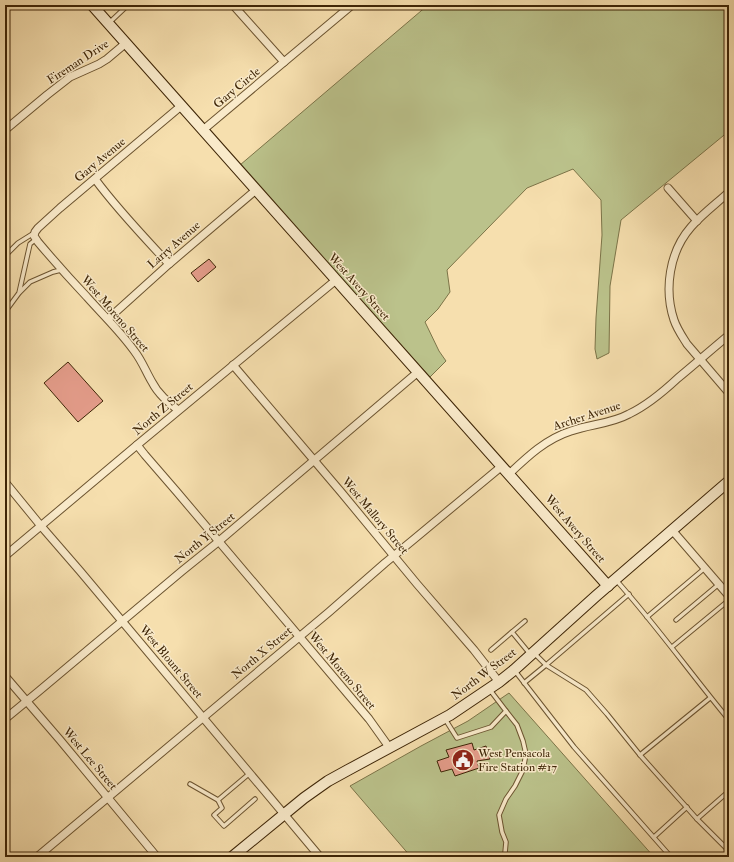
<svg xmlns="http://www.w3.org/2000/svg" width="734" height="862" font-family="'IM FELL Double Pica',serif">
<rect width="100%" height="100%" fill="#f6dfae"/>
<filter id="stains"><feTurbulence type="fractalNoise" baseFrequency=".005" numOctaves="4"/><feColorMatrix values="0 0 0 0 .2 0 0 0 0 .09 0 0 0 0 .02 0 0 0 .5 -.17"/></filter>
<radialGradient id="worn" r=".72"><stop offset=".6" stop-color="#630" stop-opacity="0"/><stop offset="1" stop-color="#630" stop-opacity=".3"/></radialGradient>
<!-- green -->
<g fill="#bbc28b" stroke="#7c7448">
<polygon points="428,5 729,5 729,131 621,220 610,286 609,353 597,359 595,349 596,318 602,235 601,200 573,169 527,188 447,270 450,292 438,309 425,322 439,351 446,361 430,377 300,233 240,165"/>
<polygon points="509,693 654,857 411,857 350,786 421,746 468,721"/>
</g>
<!-- building -->
<g fill="#e49c8a" stroke="#3e2506">
<polygon points="209,259 216,267 198,282 191,273"/>
<polygon points="68,362 103,401 78,422 44,383"/>
<polygon points="472,743 474,750 486,746 490,759 477,761 479,768 455,776 452,769 441,772 437,761 449,757 446,750"/>
</g>
<g fill="none" stroke-linecap="round" stroke-linejoin="round">
<!-- lane casing -->
<g stroke="#6c5430" stroke-width="5.5">
<g id="lane">
<polyline points="109,23 128,5"/>
<polyline points="5,256 18,243 34,233"/>
<polyline points="20,292 30,282 53,272 61,270"/>
<polyline points="5,312 19,293 30,244 35,240"/>
<path d="M616 580C656 625 691 674 729 720"/>
<polyline points="647,617 705,568"/>
<polyline points="676,620 719,584"/>
<polyline points="525,621 512,632 530,654"/>
<polyline points="672,647 729,600"/>
<polyline points="491,650 512,632"/>
<polyline points="534,653 546,665 629,594"/>
<polyline points="515,671 574,747 671,857"/>
<polyline points="524,683 546,665 586,690 607,714 640,755"/>
<polyline points="710,698 640,755 697,819 729,791"/>
<polyline points="445,719 457,738 491,727 506,711 490,690"/>
<polyline points="190,784 218,800 250,773"/>
<polyline points="218,800 222,808 214,815 224,826 255,799"/>
<polyline points="697,819 729,851"/>
<polyline points="654,837 687,807"/>
<polyline points="505,853 506,842 502,832 499,815 506,799 515,786 523,770 526,754 523,741 517,725 506,711"/>
</g>
</g>
<!-- street casing -->
<g stroke="#6c5430" stroke-width="9">
<g id="street">
<polyline points="233,5 284,62 352,5"/>
<polyline points="5,130 47,95 70,77 99,64 107,59 126,43"/>
<polyline points="203,130 284,62"/>
<path d="M95 179C117 209 144 237 169 264"/>
<polyline points="668,188 697,221"/>
<path d="M729 192C716 204 702 214 691 227 669 252 664 290 674 320 677 329 682 336 687 344L729 393"/>
<polyline points="108,319 169,264 256,190"/>
<polyline points="233,365 341,492 417,584 474,650 499,682"/>
<path d="M178 410C168 402 158 394 152 382 146 372 142 361 135 352 121 332 103 315 87 297 70 279 54 261 38 242L34 236 35 232 38 228 60 208 181 106"/>
<polyline points="137,445 145,455 177,492 369,719 389,747"/>
<path d="M509 474C528 456 546 439 571 431 590 424 611 424 629 414 648 405 663 392 678 378 695 364 712 349 729 335"/>
<polyline points="5,482 41,526 80,571 320,857"/>
<polyline points="672,530 729,596"/>
<polyline points="5,556 137,445 336,280"/>
<polyline points="5,676 60,740 157,857"/>
<polyline points="5,719 39,691 182,571 218,542 418,372"/>
<polyline points="37,857 329,612 385,563 413,540 502,466"/>
</g>
</g>
<!-- secondary casing -->
<g stroke="#3e2506" stroke-width="12">
<g id="secondary">
<polyline points="92,5 608,586"/>
<polyline points="232,857 304,798 328,781 348,770 450,715 499,682 514,670 596,596 729,481"/>
</g>
</g>
<!-- lane -->
<use href="#lane" stroke="#f9eaca" stroke-width="3.5"/>
<!-- street -->
<use href="#street" stroke="#f9eaca" stroke-width="7"/>
<!-- secondary -->
<use href="#secondary" stroke="#f9eaca" stroke-width="10"/>
</g>
<!-- icons -->
<defs>
<g id="civic-disc" transform="scale(1.15)"><circle r="9.5" fill="#8f2418" stroke="#f9eaca"/><path d="M-.6-6.5H3V-4.5H.6V-3L4-1V1h2V6H-6V1h2V-1L-.6-3ZM-1.2 2.5V6h2.4V2.5Z" fill="#fff"/></g>
</defs>
<g fill-rule="evenodd">
<use href="#civic-disc" x="463" y="760"/>
</g>
<g text-anchor="middle" dominant-baseline="central" stroke-width="3" stroke-linejoin="round" paint-order="stroke">
<!-- street labels -->
<g font-size="12" fill="#3e2506" stroke="#f9eaca">
<text transform="translate(78 62) rotate(-33)">Fireman Drive</text>
<text transform="translate(237 88) rotate(-40)">Gary Circle</text>
<text transform="translate(100 160) rotate(-40)">Gary Avenue</text>
<text transform="translate(174 245) rotate(-41)">Larry Avenue</text>
<text transform="translate(359 287) rotate(48)">West Avery Street</text>
<text transform="translate(115 314) rotate(49)">West Moreno Street</text>
<text transform="translate(163 409) rotate(-40)">North Z Street</text>
<text transform="translate(587 416) rotate(-18)">Archer Avenue</text>
<text transform="translate(375 516) rotate(50)">West Mallory Street</text>
<text transform="translate(575 529) rotate(49)">West Avery Street</text>
<text transform="translate(205 538) rotate(-39)">North Y Street</text>
<text transform="translate(262 653) rotate(-40)">North X Street</text>
<text transform="translate(171 662) rotate(50)">West Blount Street</text>
<text transform="translate(342 671) rotate(50)">West Moreno Street</text>
<text transform="translate(484 674) rotate(-37)">North W Street</text>
<text transform="translate(90 759) rotate(50)">West Lee Street</text>
</g>
<!-- poi labels -->
<g font-size="12" fill="#3e2506" stroke="#f9eaca" text-anchor="start">
<text x="478" y="753">West Pensacola<tspan x="478" dy="14">Fire Station #17</tspan></text>
</g>
</g>
<!-- margin -->
<rect width="734" height="862" fill="none" stroke="#f6dfae" stroke-width="20"/>
<rect x="6" y="6" width="722" height="850" fill="none" stroke="#3e2506" stroke-width="2"/>
<rect x="10" y="10" width="714" height="842" fill="none" stroke="#3e2506"/>
<rect width="100%" height="100%" filter="url(#stains)"/>
<rect width="100%" height="100%" fill="url(#worn)"/>
</svg>
